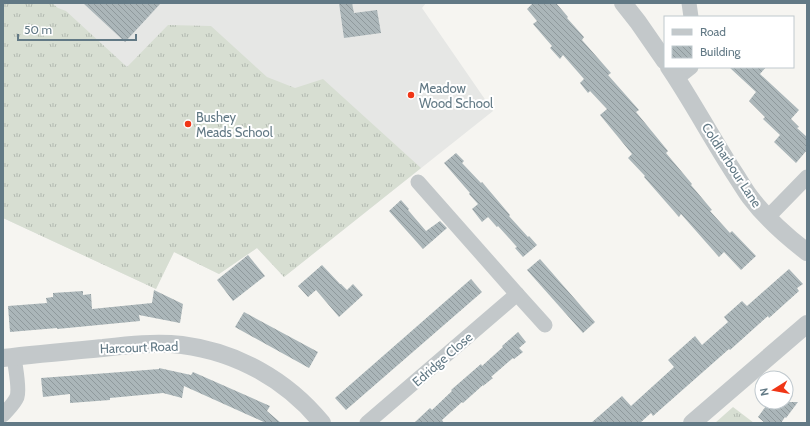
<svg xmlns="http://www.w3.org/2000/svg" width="810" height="426" font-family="Cabin,sans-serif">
<defs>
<pattern id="grass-tufts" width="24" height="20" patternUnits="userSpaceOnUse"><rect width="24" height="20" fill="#d7ded2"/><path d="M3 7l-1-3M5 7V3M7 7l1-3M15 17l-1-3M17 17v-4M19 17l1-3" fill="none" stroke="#b2b9b0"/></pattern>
<pattern id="building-back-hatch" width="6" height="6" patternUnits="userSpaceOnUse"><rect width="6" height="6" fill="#abb6b9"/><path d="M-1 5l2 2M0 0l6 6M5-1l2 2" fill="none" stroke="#8f999c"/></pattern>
</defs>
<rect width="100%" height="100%" fill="#f6f5f1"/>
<!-- built -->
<polygon fill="#e6e7e5" points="3,3 426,3 422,8 493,111 284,277 257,248 219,274 174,252 156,289 3,218"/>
<!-- grass -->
<g fill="url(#grass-tufts)">
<polygon points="3,3 52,3 58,8 66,11 127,67 168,25 211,26 267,77 295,88 323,79 421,168 284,277 257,248 219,274 174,252 156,289 3,218"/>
<polygon points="733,407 754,423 715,423"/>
</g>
<!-- building -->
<g fill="url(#building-back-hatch)">
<polygon points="83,3 161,3 125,42"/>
<polygon points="339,3 352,3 354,13 377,10 381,33 344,38"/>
<polygon points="533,3 556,3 568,17 567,18 584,37 582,40 611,73 608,75 639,110 636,112 668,151 666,153 692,184 691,185 712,210 710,211 730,233 732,231 756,256 741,270 724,252 719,257 681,214 679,217 644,177 645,176 628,158 632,154 600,115 607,109 590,91 588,93 580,83 584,79 563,55 560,59 550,48 552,46 533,24 537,21 527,9"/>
<polygon points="729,67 766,67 760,74 799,110 791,119 799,127 797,128 807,137 807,150 796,163 774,142 780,135 763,119 765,117 749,101 756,92"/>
<polygon points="456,153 464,161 462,163 481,183 482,182 510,215 509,216 528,237 529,236 537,245 523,257 515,248 517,247 498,226 497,227 488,217 482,222 472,209 478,204 469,194 470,193 444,163"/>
<polygon points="401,200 409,209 408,210 426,231 440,221 447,228 423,249 389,211"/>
<polygon points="248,255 265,276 233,301 217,280"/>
<polygon points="540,259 595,322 583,333 527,270"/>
<polygon points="322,265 340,284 341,284 347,290 353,284 363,295 339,317 316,290 308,297 298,286"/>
<polygon points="789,269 803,284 797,288 799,291 769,318 768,316 730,350 729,349 653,416 651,413 640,423 591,423 622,396 631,406 674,367 668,360 695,336 702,345 728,322 724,317 742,301 747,306"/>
<polygon points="471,279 482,292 346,410 335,398"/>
<polygon points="154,290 183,304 180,323 139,315 140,321 57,329 57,328 10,332 8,306 47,303 46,298 53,297 53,293 83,291 83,295 91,294 92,309 152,303"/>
<polygon points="244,312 318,352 309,368 235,327"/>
<polygon points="518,332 526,342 519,348 523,352 514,359 513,358 491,377 493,378 483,386 483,385 463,403 462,402 442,420 444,423 414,423 430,408 432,410 452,391 451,390 481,364 482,366 503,347 502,346"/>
<polygon points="159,368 191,375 193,372 270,406 267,411 281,423 266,423 184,386 182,398 163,393 110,398 110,400 70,403 70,394 43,397 41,378 108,373 159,369"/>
<polygon points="769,402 798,402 786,418 785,417 781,423 765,423 758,417"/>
</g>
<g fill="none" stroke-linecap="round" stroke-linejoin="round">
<!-- minor -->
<g stroke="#c3c8ca" stroke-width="15">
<polyline points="689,3 691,17"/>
<polyline points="677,78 691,67"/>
<polyline points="418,182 517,294 545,325"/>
<polyline points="768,217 807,177"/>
<path d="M3 415C8 409 14 404 17 397 20 388 15 367 14 356"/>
<polyline points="367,423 517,294"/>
</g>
<!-- tertiary -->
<g stroke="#c3c8ca" stroke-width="18">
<polyline points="623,3 638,22 665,61"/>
<path d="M669 67C692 101 711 137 733 171 739 180 744 189 750 197 766 218 786 236 807 252"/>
<path d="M3 358C36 354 70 351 103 348 129 345 156 342 182 345 237 352 287 380 322 423"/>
<polyline points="692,423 807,324"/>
</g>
</g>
<!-- markers -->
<g fill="#f03617" stroke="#fff" stroke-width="1.5">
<circle cx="411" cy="95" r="4"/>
<circle cx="188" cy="124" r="4"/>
</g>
<g text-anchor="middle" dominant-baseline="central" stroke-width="4" stroke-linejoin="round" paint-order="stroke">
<!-- poi labels -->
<g font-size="13" fill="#627985" stroke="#fff" text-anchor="start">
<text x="419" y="88">Meadow<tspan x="419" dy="15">Wood School</tspan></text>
<text x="196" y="117">Bushey<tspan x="196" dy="15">Meads School</tspan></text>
</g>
<!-- street labels -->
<g font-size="13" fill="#627985" stroke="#fff">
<text transform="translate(732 165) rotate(57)">Coldharbour Lane</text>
<text transform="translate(139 347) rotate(-2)">Harcourt Road</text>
<text transform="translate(442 359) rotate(-41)">Edridge Close</text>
</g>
</g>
<!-- border -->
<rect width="810" height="426" fill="none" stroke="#627985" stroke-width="8"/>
<!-- legend -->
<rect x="664" y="16" width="130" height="52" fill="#ffffff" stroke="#c0c9ce"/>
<rect x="672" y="29" width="20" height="6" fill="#c3c8ca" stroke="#c0c9ce"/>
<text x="700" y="36" font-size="12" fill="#627985">Road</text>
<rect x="672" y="46" width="20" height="12" fill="url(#building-back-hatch)" stroke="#c0c9ce"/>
<text x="700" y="56" font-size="12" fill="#627985">Building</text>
<!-- north arrow -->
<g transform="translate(774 390) rotate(259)"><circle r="19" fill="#ffffff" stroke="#c0c9ce"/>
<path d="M0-3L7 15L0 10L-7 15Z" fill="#f03617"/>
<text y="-6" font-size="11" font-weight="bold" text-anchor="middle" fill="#627985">N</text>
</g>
<!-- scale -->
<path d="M18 34v6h118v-6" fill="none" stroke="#627985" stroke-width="2"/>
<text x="24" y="34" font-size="12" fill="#627985" stroke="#ffffff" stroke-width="3" paint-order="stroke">50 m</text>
</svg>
